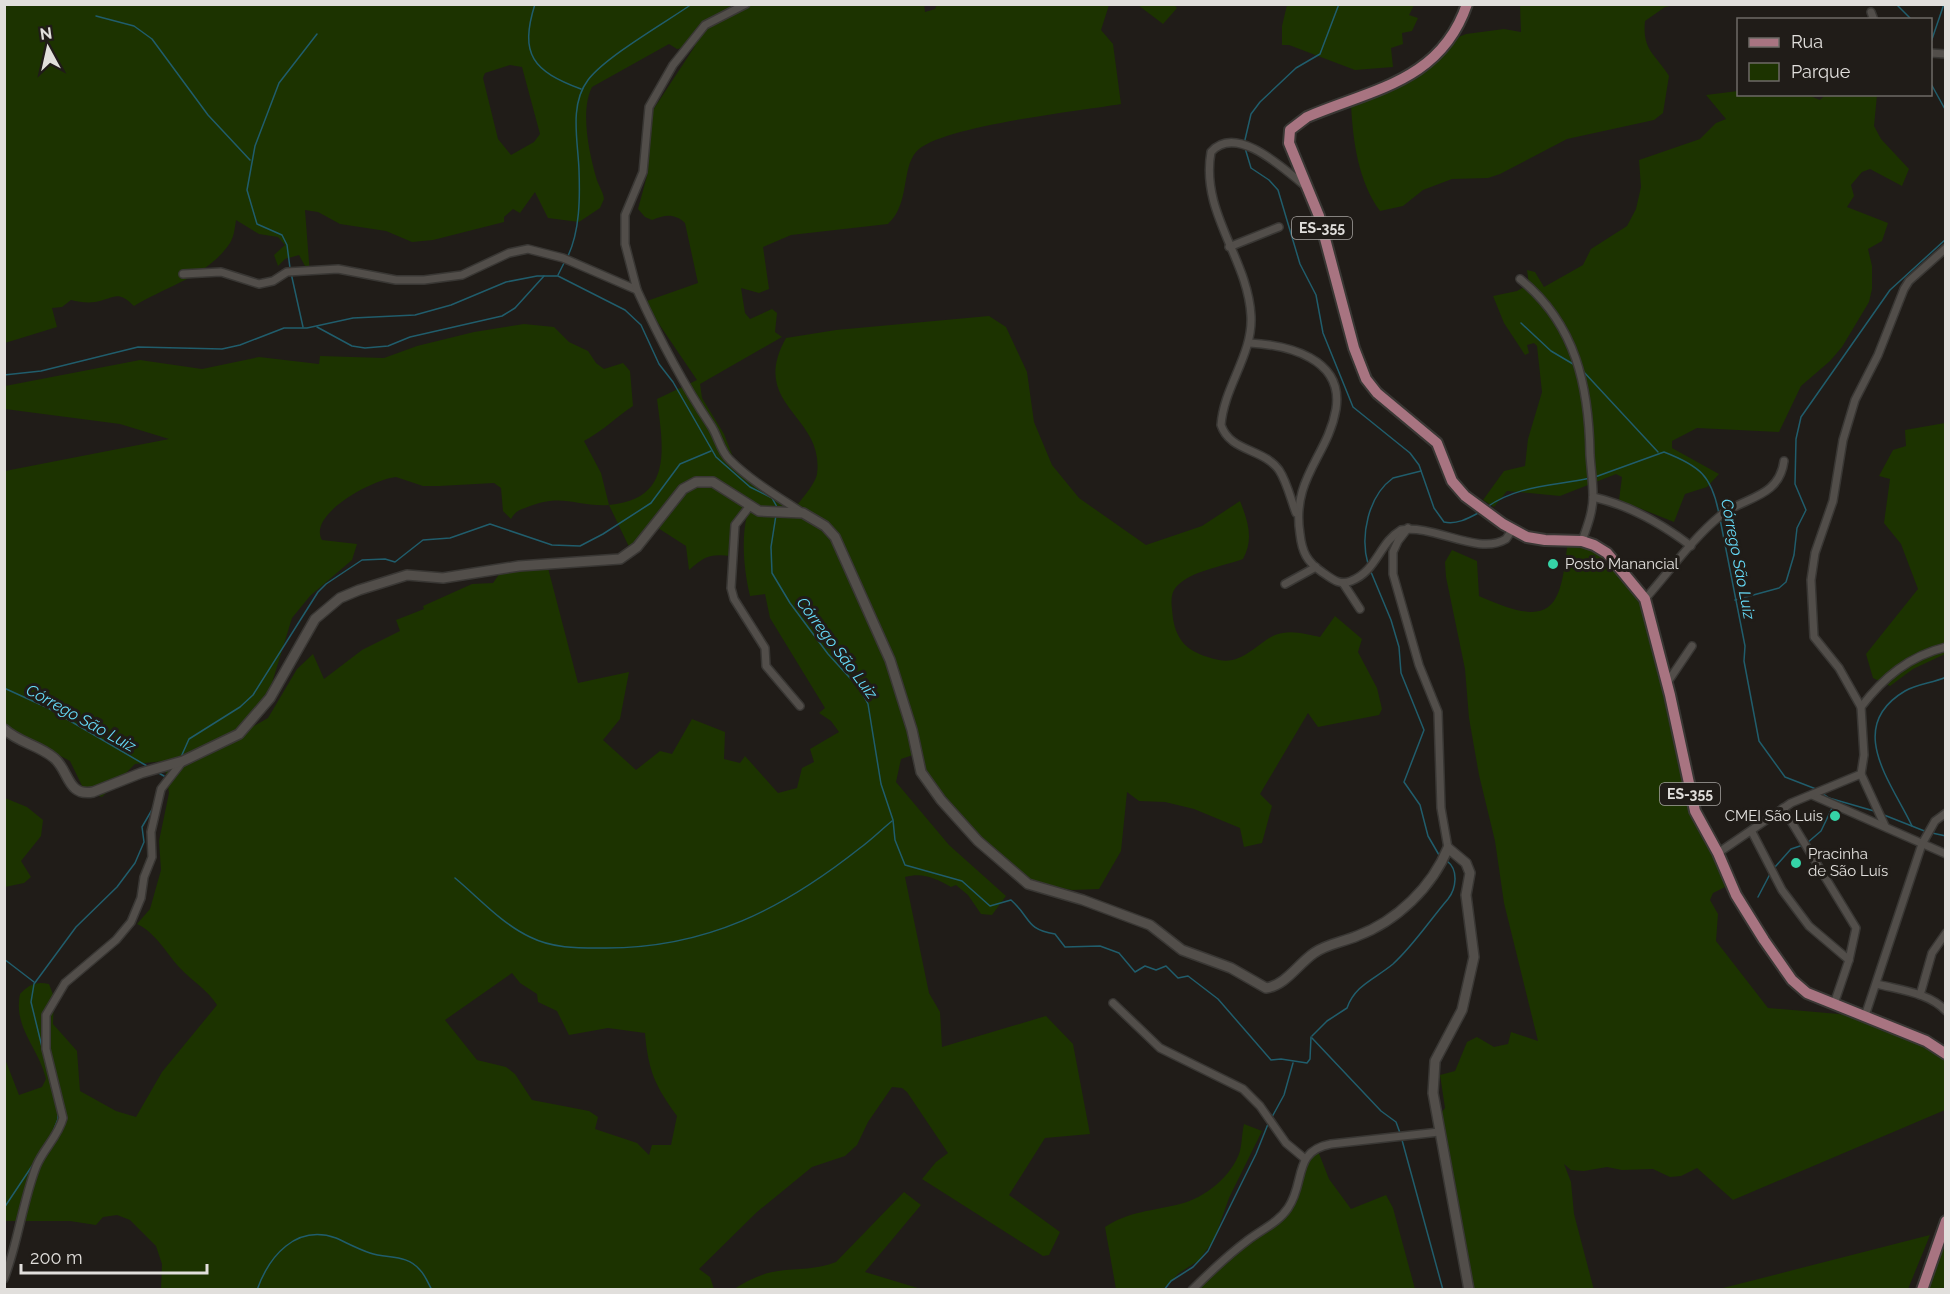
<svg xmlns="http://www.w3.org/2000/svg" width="1950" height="1294" font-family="Raleway,sans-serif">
<rect width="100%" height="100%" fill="#201c18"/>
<!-- green -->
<g fill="#1c3300" fill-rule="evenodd">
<path d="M924 4 925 12 935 9 937 4 1109 5 1101 30 1113 44 1121 104C1081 111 938 126 916 152 901 170 910 204 888 224L791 235 763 247 769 289 759 293 741 288 745 313 750 319 772 309 777 313 775 332 782 337 700 384 702 398 724 434 733 457 746 470 797 505C803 498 816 482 817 474 825 415 748 406 786 338L836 330 989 316 1006 327 1027 372 1034 422 1052 465 1079 498 1146 545 1202 526 1240 501C1248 521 1254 539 1243 559 1222 567 1192 570 1176 587 1171 593 1171 601 1172 609 1174 641 1187 653 1219 660 1242 665 1257 643 1275 635 1290 629 1306 634 1320 637L1335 616 1362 639 1358 652 1377 688 1382 709 1379 715 1318 727 1308 713 1260 794 1272 806 1262 843 1244 847 1240 828 1194 809 1165 802 1139 801 1127 792 1121 851 1099 889 1072 890 1029 882 939 802 916 754 901 759 896 782 949 845 1006 896 992 915 981 914 968 895 956 885 951 887C935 878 923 872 905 877L929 993 940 1012 942 1047 1046 1016 1073 1044 1090 1134 1045 1138 1009 1195 1060 1232 1049 1255 1043 1256 922 1179 936 1162 948 1153 907 1092 902 1088 892 1087 868 1122 857 1145 845 1156 812 1167 757 1212 699 1269 710 1277 714 1289H161L162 1264 156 1246 130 1220 117 1215 103 1217 96 1225 70 1221H5V1059L19 1095 42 1087 46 1079C39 1048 13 1028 20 994 29 985 35 981 49 984L54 997 53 1024 77 1051 80 1091 116 1111 136 1117 162 1072 217 1005C208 990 192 981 180 968 166 953 156 933 137 924L150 909 161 870 159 841 169 793 164 761 135 764 102 797 85 792 70 761 5 727V471L169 439 120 424 5 409V386L140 360 202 369 259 357 319 364 320 356 384 358 417 346 474 332 524 324 554 327 569 342 588 351 596 363 604 369 623 363 630 371 633 406C616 417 603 431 584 441L601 473 609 505C674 499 663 447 657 399L697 380 644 302 698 283 685 223C674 213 665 215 652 220L645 217 638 209 648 172 649 116 695 46 677 49 669 44 592 87C580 111 589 152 596 177 598 185 603 191 604 199L600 208 579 222 548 218 535 192 520 213 513 209 504 217V222L433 240 412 242 386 231 340 224 318 212 305 210 310 275 299 255 285 259 278 266 274 255 285 245 278 237 259 234 236 220C235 227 234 237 230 243 208 276 167 286 134 306 116 289 115 299 95 302 87 303 79 302 71 300L62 307 52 308 57 327 5 343 4 5ZM510 65 522 67 540 134 534 142 511 155 498 139 483 78 485 73ZM396 477 423 486H439L494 483 501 488 503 511 511 519C517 509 521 510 530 506 563 493 578 507 609 505L632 553 658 528 686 546 689 570C707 555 709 554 732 556L736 524 741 515H747C741 540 744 571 750 596L765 594 770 618 825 708 819 713 831 721 839 732 810 749 814 762 802 768 797 788 778 793 745 756 740 763 724 759 725 732 692 719 672 754 660 751 636 770 603 740 620 719 629 672 578 683 548 568 500 573 493 583 472 584 423 606 424 609 396 620 400 631 362 650 324 679 313 654 297 669 268 718 252 727 264 709 292 618 310 596 352 560 357 544 322 540C307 514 374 479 396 477ZM512 973 520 983 537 994 538 1002 557 1011 569 1035 608 1028 645 1033C648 1070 655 1086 677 1116L671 1145H652L649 1155 637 1143 595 1129 598 1117 589 1111 532 1100 515 1074 506 1067 477 1060 445 1020Z"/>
<polygon points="1138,5 1174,5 1177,8 1163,24"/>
<polygon points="1287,5 1414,5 1409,15 1418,18 1412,31 1402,33 1403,44 1391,48 1393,67 1355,70 1289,45 1282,45 1282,26"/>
<path d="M1520 5H1675L1665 7 1645 21C1642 50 1655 54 1669 76L1663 113 1654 120 1567 139 1500 174 1488 178 1452 179 1423 190 1403 206 1380 211C1358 181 1353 141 1351 105L1424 72 1451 40 1466 34 1504 29 1521 32Z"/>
<polygon points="1738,91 1738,94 1808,95 1820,100 1825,95 1877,95 1874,126 1881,139 1909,169 1902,186 1870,169 1862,172 1851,185 1854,196 1847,207 1888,223 1882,241 1868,249 1872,266 1872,289 1869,302 1842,347 1830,361 1801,386 1779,432 1697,428 1672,441 1672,448 1719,474 1707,487 1685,494 1674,522 1619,500 1622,477 1616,474 1560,496 1507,491 1494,507 1483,500 1504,471 1525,466 1528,439 1542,392 1537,346 1534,343 1527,345 1529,353 1525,355 1504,323 1493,296 1517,291 1529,284 1527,270 1535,272 1544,287 1583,265 1591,249 1627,226 1636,209 1641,187 1639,160 1700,139 1716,123 1726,119 1706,95"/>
<polygon points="1945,423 1945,654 1913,669 1890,686 1873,678 1866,654 1918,589 1901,544 1884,523 1890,479 1879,476 1893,450 1906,446 1905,430"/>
<path d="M1568 538 1594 546 1636 593 1641 603 1689 802 1727 886 1713 893 1710 900 1718 914 1716 941 1768 1008 1839 1014 1876 1022 1945 1056V1110L1733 1200 1697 1168 1681 1176 1670 1177 1653 1169 1622 1170 1607 1167 1584 1171 1571 1170 1564 1164 1571 1182 1574 1214 1594 1290 1469 1289 1440 1114 1445 1108 1440 1075 1455 1071 1467 1042 1477 1037 1494 1047 1508 1044 1511 1032 1538 1041 1504 903 1495 841 1479 775 1469 718 1465 669 1446 577 1445 562 1452 550 1477 561 1479 596C1554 630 1561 609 1568 538Z"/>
<polygon points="5,798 27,807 43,820 41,836 21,861 31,877 24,883 5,887"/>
<path d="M1244 1124 1262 1131 1229 1198 1214 1240 1198 1261 1179 1273 1163 1289H1116L1105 1227C1129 1211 1153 1211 1180 1204 1205 1198 1232 1176 1240 1151 1242 1143 1242 1132 1244 1124Z"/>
<polygon points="1316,1146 1329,1179 1351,1209 1386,1195 1393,1208 1415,1289 1186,1290 1245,1239 1282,1212 1291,1200 1305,1160"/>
<path d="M904 1192 921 1205 865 1272 921 1289H734C747 1281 762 1273 778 1271 798 1268 817 1270 836 1262Z"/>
<polygon points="1945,1222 1945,1289 1919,1290"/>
<polygon points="1930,1235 1908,1289 1719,1289"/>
</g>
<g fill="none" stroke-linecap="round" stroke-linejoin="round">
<!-- stream -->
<g stroke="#205d6c" stroke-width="1.5">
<path d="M535 4C519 55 533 71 581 89"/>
<polyline points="1896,4 1912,20"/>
<polyline points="96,16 134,26 152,39 208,115 250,160"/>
<polyline points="1930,45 1944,4"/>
<polyline points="1930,82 1946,111"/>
<polyline points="1244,144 1251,114 1260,102 1296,68 1320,54 1339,4"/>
<path d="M1245 148 1251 168 1269 180 1278 190 1300 264 1316 295 1323 333 1353 407 1410 453 1419 465 1434 508 1444 522C1457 525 1469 518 1480 512"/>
<path d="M568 256C580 230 580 198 579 170 578 141 569 105 588 80 605 57 666 22 692 4"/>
<polyline points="290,268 287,245 282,235 257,224 247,190 255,146 279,83 317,34"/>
<polyline points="291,273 303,327"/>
<polyline points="558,275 564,263"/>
<polyline points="1521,323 1551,351 1573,364"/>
<polyline points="317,327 352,346 365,348 388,346 410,337 502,316 515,308 544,276"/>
<polyline points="1582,370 1658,452"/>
<polyline points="4,375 41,371 138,347 222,349 240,345 284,328 307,328 353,318 415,315 451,305 506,282 537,276 558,276 625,310 641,325 659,364 673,382 716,457 750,487 772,498 777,507"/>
<path d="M1595 477 1664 452C1700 466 1712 476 1719 514"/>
<path d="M1487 507C1518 485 1554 486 1590 478"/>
<path d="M776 515 771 547 772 573 790 603 828 654 860 689 868 704 881 784 893 820 895 840 905 865 962 881 990 906 1011 900C1032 919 1025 929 1055 934L1065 947 1100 946 1119 953 1135 972 1145 966 1156 970 1166 966 1178 978 1188 976 1218 999 1271 1060 1281 1059 1307 1063 1310 1059 1311 1037"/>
<polyline points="1720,519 1745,646 1744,661 1759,741 1785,777 1816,789"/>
<path d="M1368 564C1360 536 1368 496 1393 478L1421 471"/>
<polyline points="1371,572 1391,620 1399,647 1401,673 1424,730 1404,782 1420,805 1428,836 1439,855"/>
<polyline points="1735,600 1779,588 1786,582 1794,555 1797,528 1806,510 1795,484 1796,439 1801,417 1890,290 1946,239"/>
<polyline points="4,688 48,708 147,766"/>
<polyline points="181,757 189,739 240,707 253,695 318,592 326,584 362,560 385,559 395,562 423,540 450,538 490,524 552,545 580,546 603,534 651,503 680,464 711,451"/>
<polyline points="157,772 164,776"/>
<polyline points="1822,793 1829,798 1874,811"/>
<polyline points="1884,815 1927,832"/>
<path d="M1912 826C1892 783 1844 727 1905 691 1917 684 1933 683 1946 677"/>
<polyline points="1932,833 1946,836"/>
<polyline points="1807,843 1821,831 1833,806"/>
<polyline points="1775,867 1791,849 1803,845"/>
<path d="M455 878C479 898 502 924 530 937 554 949 580 948 606 948 707 948 783 909 860 848 871 840 881 830 892 821"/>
<polyline points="1758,897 1770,874"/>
<polyline points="4,959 34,982"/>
<path d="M1312 1036 1327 1021 1347 1008C1355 985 1375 979 1393 964 1413 946 1430 920 1448 899 1456 889 1459 870 1447 861"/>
<polyline points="1312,1038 1381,1111 1396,1122 1400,1133"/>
<polyline points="52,1088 31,1002 34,984 76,927 117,887 135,863 144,842 142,827 153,808"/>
<polyline points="1272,1117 1284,1095 1293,1063"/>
<polyline points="52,1134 58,1119 58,1110"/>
<polyline points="1402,1140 1443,1290"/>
<polyline points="4,1208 32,1166"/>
<path d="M257 1290C269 1256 296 1224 336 1238 347 1243 358 1249 370 1253 388 1259 407 1254 420 1270 425 1275 428 1283 432 1290"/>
<polyline points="1164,1290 1171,1281 1193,1267 1208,1251 1256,1154 1268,1124"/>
</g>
<!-- street casing -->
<g stroke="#393734" stroke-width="10">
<g id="street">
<polyline points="1871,12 1874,20"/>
<polyline points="1930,53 1946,54"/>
<polyline points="1229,247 1279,227"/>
<path d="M183 274 221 272 259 284 273 281 287 272 338 269 396 280H424L462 275 509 253 528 249 563 258 637 290C658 336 682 382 710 424 718 435 720 451 730 460 750 480 777 496 801 512"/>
<path d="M1520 279C1576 324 1589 387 1590 455 1591 469 1593 483 1593 496 1593 512 1587 527 1582 541"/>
<polyline points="637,290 625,244 625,215 643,172 649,107 673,65 705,25 746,4"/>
<path d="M1250 343C1287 345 1344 358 1336 409 1328 456 1291 478 1300 534 1302 552 1307 562 1322 572 1331 578 1339 586 1351 581 1377 571 1379 543 1401 530 1434 524 1478 556 1506 539L1512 530"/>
<path d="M1593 497C1629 505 1662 524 1691 546"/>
<polyline points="749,507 735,525 731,588 734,599 765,648 766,666 800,706"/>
<path d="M1296 513C1291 500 1287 482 1279 470 1263 448 1230 452 1221 425 1224 386 1253 355 1251 316 1248 258 1200 213 1211 152 1236 123 1284 169 1304 185"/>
<polyline points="1408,528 1398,541 1393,552 1393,574 1419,665 1438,712 1441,808 1448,848"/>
<polyline points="1343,583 1360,609"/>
<polyline points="1285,584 1316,567"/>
<path d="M1645 599C1669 572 1692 539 1720 516 1742 497 1779 499 1784 461"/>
<polyline points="1667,683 1692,646"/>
<path d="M1861 707C1883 678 1909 656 1946 647"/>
<polyline points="1861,774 1885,826"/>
<polyline points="1812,795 1946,854"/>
<polyline points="1783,808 1856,928 1849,960 1834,1004"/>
<polyline points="1752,832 1782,890 1809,926 1849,960"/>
<polyline points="1718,853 1791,803 1861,774 1864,755 1861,707 1839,668 1814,637 1811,580 1815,553 1833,501 1843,440 1855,400 1878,355 1904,289 1909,281 1946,248"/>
<path d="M1877 984C1900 990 1930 993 1946 1011"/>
<polyline points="1920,995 1932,953 1946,933"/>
<polyline points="1113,1003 1160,1048 1243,1089 1260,1106 1286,1143 1304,1158"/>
<polyline points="1865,1016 1922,844 1935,821 1946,813"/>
<path d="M4 1279C18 1243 22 1204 36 1167 43 1149 58 1137 63 1118L46 1049V1015L65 983 116 940 131 922 141 898 144 877 152 857 151 832 161 789 182 762"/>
<path d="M1192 1290C1210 1272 1228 1255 1248 1240 1261 1230 1279 1222 1288 1208 1306 1182 1292 1151 1331 1144L1439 1132"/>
</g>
</g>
<!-- secondary casing -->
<g stroke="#393734" stroke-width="12">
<path id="secondary" d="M4 729C19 743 39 745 54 758 69 770 67 797 93 792L141 773 183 761 239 734 270 698 315 619 340 598 359 590 407 575 443 578 519 566 620 559 637 547 683 489 696 482H713L759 511 803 513 825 526 835 537 890 660 912 730 921 772 941 800 978 841 1028 884 1083 900 1150 925 1182 950 1231 968 1266 988C1286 985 1298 964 1314 953 1327 944 1343 942 1357 936 1397 921 1432 887 1448 848L1466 863 1470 873 1466 895 1474 957 1462 1010 1435 1061 1433 1093 1469 1290"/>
</g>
<!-- primary casing -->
<g stroke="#393734" stroke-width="14">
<g id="primary">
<path d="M1467 4C1441 81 1373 89 1307 117L1290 130 1289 143 1319 216 1354 348 1366 379 1377 393 1437 443 1452 481 1465 496 1503 524 1527 537 1545 540 1582 541 1594 545 1607 553 1645 599 1670 695 1695 811 1718 853 1736 895 1764 940 1792 980 1807 993 1926 1041 1946 1054"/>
<polyline points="1922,1290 1946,1221"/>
</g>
</g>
<!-- street -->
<use href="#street" stroke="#524e4a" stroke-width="7"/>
<!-- secondary -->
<use href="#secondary" stroke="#524e4a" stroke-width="9"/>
<!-- primary -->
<use href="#primary" stroke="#a87481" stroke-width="10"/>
</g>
<!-- markers -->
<g fill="#35d4a7" stroke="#201c18" stroke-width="2">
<circle cx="1553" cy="564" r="6"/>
<circle cx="1835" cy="816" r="6"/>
<circle cx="1796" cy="863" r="6"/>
</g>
<g text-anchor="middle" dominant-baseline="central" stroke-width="6" stroke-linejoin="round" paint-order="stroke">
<!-- shield labels -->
<g fill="#201c18" stroke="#a7a4a1" stroke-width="1.5">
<rect x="1292" y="217" width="60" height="22" rx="4.5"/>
<rect x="1660" y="783" width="60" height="22" rx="4.5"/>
</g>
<g font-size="14" font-weight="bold" fill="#e1dfdc">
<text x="1322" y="228">ES-355</text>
<text x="1690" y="794">ES-355</text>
</g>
<!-- poi labels -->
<g font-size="15" fill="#e1dfdc" stroke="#201c18" text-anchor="start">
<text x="1565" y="564">Posto Manancial</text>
<text x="1823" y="816" text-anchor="end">CMEI São Luis</text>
<text x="1808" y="854">Pracinha<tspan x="1808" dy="17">de São Luís</tspan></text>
</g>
<!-- water labels -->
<g font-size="16" font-style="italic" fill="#65d9f6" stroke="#201c18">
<text transform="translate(1738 559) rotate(79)">Córrego São Luiz</text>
<text transform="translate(837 648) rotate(53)">Córrego São Luiz</text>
<text transform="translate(81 718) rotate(29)">Córrego São Luiz</text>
</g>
</g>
<!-- border -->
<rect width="1950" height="1294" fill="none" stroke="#e1dfdc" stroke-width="12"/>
<!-- legend -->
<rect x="1737" y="18" width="195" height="78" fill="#201c18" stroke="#6d6a66" stroke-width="1.5"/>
<rect x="1749" y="38" width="30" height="9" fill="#a87481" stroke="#6d6a66" stroke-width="1.5"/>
<text x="1791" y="48" font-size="18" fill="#e1dfdc">Rua</text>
<rect x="1749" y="63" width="30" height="18" fill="#1c3300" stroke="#6d6a66" stroke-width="1.5"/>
<text x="1791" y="78" font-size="18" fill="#e1dfdc">Parque</text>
<!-- north arrow -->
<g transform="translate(48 48) rotate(352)" stroke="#201c18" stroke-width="4.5" paint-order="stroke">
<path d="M0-4.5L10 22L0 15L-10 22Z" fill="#e1dfdc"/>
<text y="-9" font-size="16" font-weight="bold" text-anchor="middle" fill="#e1dfdc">N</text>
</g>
<!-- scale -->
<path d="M21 1264v9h186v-9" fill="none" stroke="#e1dfdc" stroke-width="3"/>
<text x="30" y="1264" font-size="18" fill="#e1dfdc" stroke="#201c18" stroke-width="4.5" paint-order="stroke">200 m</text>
</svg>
